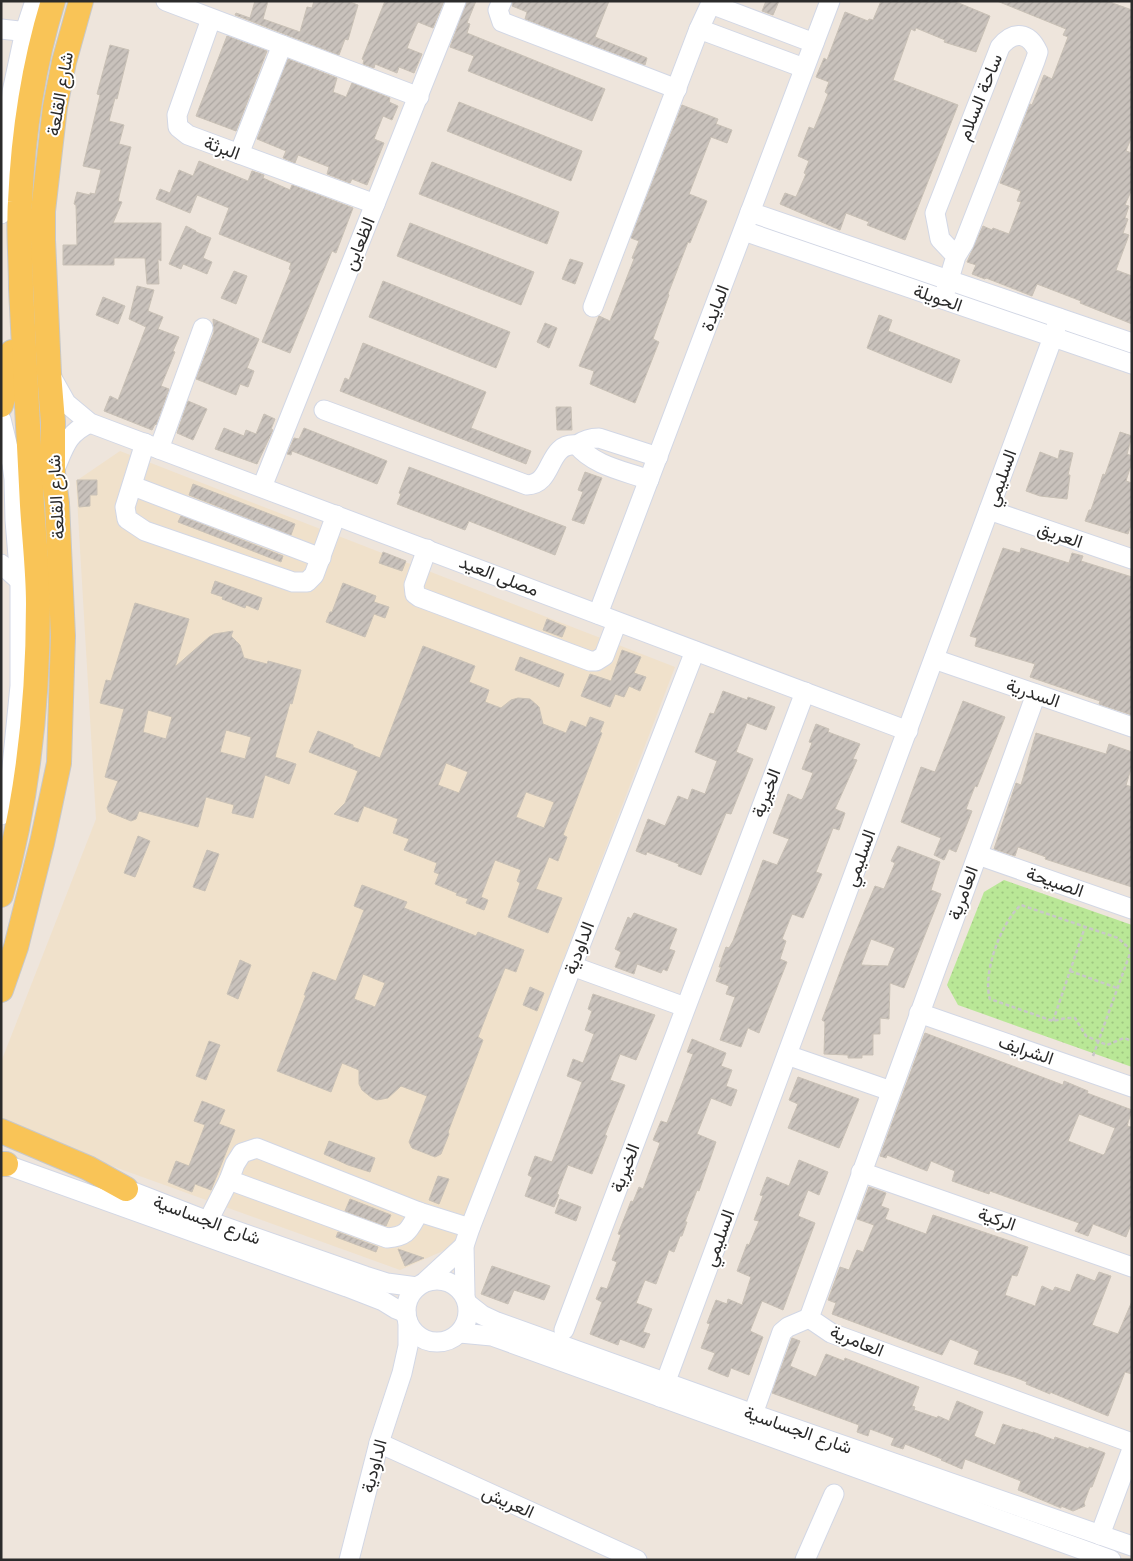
<svg xmlns="http://www.w3.org/2000/svg" width="1133" height="1561" font-family="Helvetica,Vazirmatn,sans-serif">
<defs>
<pattern id="park-dots" width="8" height="8" patternUnits="userSpaceOnUse" patternTransform="scale(1.25)"><rect width="8" height="8" fill="#b9e796"/><path d="M2 2h.1M6 6h.1" fill="none" stroke="#9fc681" stroke-width="1.8" stroke-linecap="round"/></pattern>
<pattern id="building-hatch" width="6" height="6" patternUnits="userSpaceOnUse" patternTransform="scale(1.25)"><rect width="6" height="6" fill="#c9c2bc"/><path d="M-1 1l2-2M0 6l6-6M5 7l2-2" fill="none" stroke="#ada7a2"/></pattern>
</defs>
<rect width="100%" height="100%" fill="#eee5dc"/>
<!-- education -->
<polygon fill="#f0e1cb" points="120,451 675,667 454,1246 400,1270 1,1126 1,1062 96,819 76,481"/>
<!-- park -->
<polygon fill="url(#park-dots)" points="1004,880 1132,925 1132,1067 958,1005 947,985 984,892"/>
<!-- building -->
<g fill="url(#building-hatch)" stroke="#c9c1b6" fill-rule="evenodd">
<polygon points="255,1 268,1 263,19 300,32 307,7 312,8 314,1 347,1 358,5 348,40 345,39 339,55 235,15 236,13 250,18"/>
<polygon points="385,1 444,1 433,28 418,22 416,26 407,48 422,54 414,73 399,67 397,73 375,64 374,68 363,64 364,60 362,59"/>
<polygon points="467,1 476,1 467,23 470,24 467,33 605,89 592,121 468,71 474,56 450,47"/>
<polygon points="513,1 609,1 595,37 647,58 645,65 525,19 527,12 512,6"/>
<polygon points="766,1 779,1 773,15 762,11"/>
<polygon points="881,1 954,1 990,16 976,52 944,42 945,40 916,28 915,31 911,29 893,80 958,105 905,240 867,225 869,222 846,213 840,230 780,204 785,193 796,197 806,174 804,173 809,161 798,156 809,127 814,129 828,94 825,92 829,82 816,77 824,58 827,60 845,12 868,21 869,19 873,20"/>
<polygon points="997,1 1107,1 1132,10 1132,136 1126,151 1132,153 1132,189 1125,205 1129,206 1125,218 1128,219 1123,233 1129,235 1116,270 1132,276 1132,324 1080,303 1081,301 1037,284 1032,296 986,278 985,279 972,274 976,265 967,262 983,226 992,230 993,228 1009,234 1021,202 1017,201 1021,191 1000,183 1030,104 1032,105 1044,75 1052,79 1068,37 1063,35 1066,29"/>
<polygon points="227,36 267,51 236,131 196,116"/>
<polygon points="110,45 129,50 117,99 115,98 109,121 124,125 119,144 131,147 118,201 122,202 113,223 161,223 161,261 158,259 159,284 147,284 145,258 114,258 114,265 63,265 63,245 77,245 76,205 74,204 77,192 90,195 90,193 95,194 101,170 83,166 100,95 97,94"/>
<polygon points="288,59 337,78 333,92 346,97 352,83 390,98 389,102 398,106 392,120 383,116 374,139 384,143 367,185 352,179 350,183 327,174 329,167 298,155 295,163 283,158 286,151 257,139"/>
<polygon points="459,102 582,151 571,181 447,131"/>
<polygon points="682,105 718,119 716,124 732,130 727,143 711,137 689,194 707,201 690,243 688,242 668,294 669,295 653,339 659,342 635,403 590,384 594,371 579,366 599,316 610,321 634,259 632,258 639,241 631,238"/>
<polygon points="199,161 248,181 252,171 264,175 263,178 290,190 292,185 353,208 336,253 332,251 290,353 262,342 291,270 289,269 291,263 219,234 229,208 197,195 190,213 156,199 160,189 170,193 179,170 193,176"/>
<polygon points="432,162 559,212 547,244 419,194"/>
<polygon points="410,223 534,272 521,305 397,256"/>
<polygon points="186,226 196,231 196,232 211,238 203,258 212,262 207,274 183,264 181,269 169,264"/>
<polygon points="570,259 583,263 575,284 562,279"/>
<polygon points="234,271 247,276 236,304 221,298"/>
<polygon points="383,281 510,332 496,368 369,317"/>
<polygon points="137,286 154,290 148,311 163,317 158,329 179,337 173,351 175,352 161,386 169,389 156,425 155,424 152,430 104,411 110,396 118,400 146,327 129,319"/>
<polygon points="103,297 125,306 118,324 96,315"/>
<polygon points="879,315 892,320 888,331 960,360 951,383 867,348"/>
<polygon points="213,319 259,339 247,368 254,371 248,387 240,384 236,395 196,379 214,332"/>
<polygon points="545,323 557,328 549,348 537,342"/>
<polygon points="363,343 486,392 471,428 531,451 526,464 340,391 345,378 349,380"/>
<polygon points="188,401 207,409 193,440 177,433"/>
<polygon points="556,407 571,407 572,430 557,430"/>
<polygon points="264,414 275,419 271,429 273,430 257,464 215,449 224,428 244,436 246,430 256,434"/>
<polygon points="304,428 387,461 377,484 292,451 291,455 287,454 294,438 299,439"/>
<polygon points="1120,432 1132,436 1127,454 1132,456 1132,462 1126,481 1132,483 1132,522 1128,534 1085,521 1089,510 1091,510 1103,474 1105,475"/>
<polygon points="1060,450 1073,453 1068,475 1070,475 1067,499 1040,496 1026,491 1040,452 1058,459"/>
<polygon points="409,467 566,527 555,555 469,521 465,530 397,504 401,494 399,493"/>
<polygon points="585,472 602,478 584,524 572,520 583,492 578,490"/>
<polygon points="77,480 97,480 97,495 90,495 90,506 79,507"/>
<polygon points="193,484 295,524 291,535 189,495"/>
<polygon points="181,516 283,556 281,562 178,522"/>
<polygon points="1003,548 1020,553 1021,548 1069,563 1072,553 1083,556 1081,561 1132,577 1132,715 1099,704 1100,701 1030,677 1035,664 975,646 977,638 970,636"/>
<polygon points="383,552 406,561 402,571 379,563"/>
<polygon points="215,581 262,598 258,610 246,605 245,608 222,599 223,597 211,593"/>
<polygon points="343,583 376,596 374,602 389,607 385,618 374,614 365,637 326,622 330,612 332,612"/>
<path d="M135 603 189 619 175 667 209 637 214 634 233 631 231 636 240 645 244 658 267 664 268 661 301 670 292 704 290 703 275 757 296 764 289 784 265 775 253 818 232 813 234 805 206 797 198 827 139 811 136 819 131 821 109 812 107 808 118 781 105 777 124 709 100 703 106 680 111 681ZM148 710 172 717 166 739 143 732ZM226 730 251 737 245 759 220 752Z"/>
<polygon points="547,619 566,627 562,637 543,630"/>
<path d="M423 646 475 666 469 682 489 690 485 702 501 708 511 700 518 698 530 699 539 707 543 724 566 733 571 721 586 727 590 717 604 722 600 732 602 733 563 835 567 837 558 861 549 857 536 889 562 898 548 933 508 917 520 883 517 881 521 870 495 860 481 897 488 900 484 910 466 903 468 899 456 895 457 893 435 884 439 874 434 872 437 863 404 850 409 839 393 833 398 819 364 806 358 822 334 814 345 803 358 771 309 752 318 731 353 745V747L380 758ZM446 763 468 772 459 793 438 785ZM526 792 554 802 544 828 516 817Z"/>
<polygon points="622,650 641,657 634,673 646,677 640,691 629,686 624,697 615,694 610,707 581,696 590,674 611,681"/>
<polygon points="520,657 564,674 559,687 515,670"/>
<polygon points="723,691 747,700 748,697 775,707 766,730 747,723 736,752 753,759 731,814 726,813 701,875 678,866 679,864 647,852 646,855 636,851 648,819 665,826 678,796 688,800 692,789 705,794 717,761 695,752 710,713 714,714"/>
<polygon points="963,701 1005,717 977,787 975,786 966,809 972,811 956,852 949,849 944,860 934,855 941,838 901,822 921,767 935,772"/>
<polygon points="816,724 829,729 828,732 860,744 853,759 857,760 835,809 845,813 839,830 833,828 816,872 822,874 803,918 792,914 782,939 786,941 780,959 787,962 759,1033 748,1028 741,1047 720,1040 735,997 726,994 729,986 716,981 721,967 719,967 726,947 729,948 733,941 763,860 777,865 789,839 773,833 788,794 801,800 803,798 813,773 802,769 812,743 809,742"/>
<polygon points="1036,733 1106,754 1109,744 1132,752 1132,766 1126,785 1132,787 1132,887 1045,859 1046,857 1018,847 1015,856 994,849 1016,783 1021,785"/>
<polygon points="138,836 150,841 135,877 124,873"/>
<path d="M898 846 940 862 931 890 941 894 904 988 890 983 889 1019 880 1018V1034H873V1055H862V1058H848V1055L824 1054 825 1022 822 1020 847 953 875 886 884 889 895 863 891 861ZM871 939 895 948 888 966 861 965Z"/>
<polygon points="207,850 219,854 205,891 193,887"/>
<path d="M362 885 407 902 404 908 476 936 478 932 524 950 516 972 505 968 478 1037 483 1040 448 1132 449 1134 441 1154 435 1157 412 1148 409 1142 427 1096 401 1086 388 1098 377 1100 372 1098 362 1090 359 1084V1070L342 1063 331 1092 277 1071 306 995H304L313 972 336 981 364 910 354 906ZM363 974 385 983 375 1007 354 999Z"/>
<polygon points="634,913 677,929 669,949 675,951 667,971 663,969 661,973 637,964 634,974 615,967 621,952 615,949 628,917 631,919"/>
<polygon points="240,960 251,965 238,999 227,994"/>
<polygon points="530,987 544,993 537,1011 523,1005"/>
<polygon points="593,994 655,1015 636,1060 620,1054 610,1080 625,1085 605,1135 607,1136 592,1174 568,1165 557,1194 559,1195 554,1207 525,1196 532,1177 528,1175 535,1156 552,1162 569,1117 582,1082 567,1076 573,1059 583,1063 594,1034 585,1030 592,1011 588,1009"/>
<path d="M925 1033 1063 1085 1064 1081 1088 1091 1087 1093 1132 1110 1127 1126 1132 1127V1222L1126 1237 1093 1224 1088 1236 1075 1231 1079 1223 990 1191 989 1194 952 1181 955 1171 931 1161 927 1171 887 1155 886 1158 880 1156ZM1079 1114 1115 1128 1105 1153 1103 1155 1068 1141Z"/>
<polygon points="692,1039 726,1053 721,1066 732,1070 726,1086 737,1090 731,1106 711,1098 697,1134 716,1142 699,1191 697,1190 685,1222 687,1222 682,1236 680,1236 674,1252 669,1250 656,1284 645,1280 636,1303 652,1309 643,1332 650,1334 644,1348 620,1339 618,1345 590,1334 602,1302 596,1299 601,1287 607,1289 617,1262 612,1260 621,1235 618,1234 631,1201 633,1202 639,1187 643,1189 660,1143 653,1140 661,1121 667,1123 677,1097 693,1054 687,1052"/>
<polygon points="209,1041 220,1045 206,1080 196,1076"/>
<polygon points="798,1077 859,1099 839,1148 788,1128 798,1104 789,1100"/>
<polygon points="202,1101 225,1110 219,1124 235,1130 211,1190 195,1184 192,1192 168,1182 176,1161 189,1166 205,1125 194,1121"/>
<polygon points="329,1141 375,1158 370,1172 348,1165 324,1154"/>
<polygon points="799,1160 828,1172 819,1195 808,1190 798,1216 815,1223 783,1310 762,1301 750,1331 763,1337 749,1375 731,1368 728,1377 708,1369 715,1353 701,1348 710,1324 707,1323 716,1300 727,1304 728,1299 742,1305 751,1277 737,1271 747,1244 749,1245 759,1221 754,1220 763,1196 760,1195 767,1177 789,1186"/>
<polygon points="438,1176 449,1179 439,1204 429,1200"/>
<polygon points="869,1187 886,1193 881,1206 889,1209 885,1219 926,1234 933,1215 1028,1247 1017,1276 1012,1275 1005,1295 1035,1306 1042,1286 1053,1291 1055,1287 1070,1292 1077,1274 1095,1281 1099,1272 1111,1276 1092,1325 1118,1334 1132,1301 1132,1374 1125,1372 1108,1416 1050,1392 1050,1394 1026,1384 1027,1382 1014,1377 974,1364 979,1351 950,1339 942,1355 832,1314 836,1303 828,1300 840,1267 849,1270 857,1250 863,1252 874,1225 857,1219"/>
<polygon points="350,1199 391,1215 386,1226 345,1211"/>
<polygon points="560,1199 581,1207 576,1221 555,1213"/>
<polygon points="338,1232 378,1247 376,1252 336,1237"/>
<polygon points="398,1249 424,1258 405,1266"/>
<polygon points="492,1266 550,1286 544,1300 514,1290 508,1304 481,1294"/>
<polygon points="792,1338 800,1341 790,1366 816,1377 826,1354 844,1361 845,1358 919,1387 912,1406 915,1407 914,1410 937,1418 938,1416 949,1421 957,1401 983,1412 974,1436 995,1445 1003,1424 1021,1430 1022,1429 1033,1433 1033,1432 1054,1440 1055,1437 1089,1449 1089,1447 1105,1453 1092,1487 1090,1487 1084,1503 1085,1506 1073,1511 1061,1506 1061,1508 1018,1490 1021,1481 965,1459 962,1469 941,1460 942,1459 905,1444 903,1449 891,1445 894,1438 870,1429 868,1436 857,1432 859,1425 772,1393"/>
</g>
<g fill="none" stroke-linecap="round" stroke-linejoin="round">
<!-- minor casing -->
<g stroke="#d2d7e5" stroke-width="21">
<g id="minor">
<polyline points="166,1 419,97"/>
<polyline points="502,1 498,10 502,22 677,89"/>
<polyline points="711,4 814,43"/>
<polyline points="211,19 177,115 178,127 188,135 375,204"/>
<polyline points="1,29 37,33"/>
<polyline points="699,29 804,68"/>
<polyline points="239,154 282,45"/>
<polyline points="750,212 1132,343"/>
<polyline points="1,214 12,92 25,31 35,1"/>
<polyline points="744,231 1132,364"/>
<path d="M943 299 956 256 964 243 1035 61 1038 52C1029 32 1014 30 1000 47L935 213 940 239 956 256"/>
<polyline points="593,307 699,29 712,1"/>
<polyline points="52,378 66,403 90,423 908,731"/>
<path d="M324 410 527 485C555 484 546 442 577 445 584 440 590 438 599 438L658 457"/>
<polyline points="1,419 12,464 14,479 15,520 20,581 20,686 11,777 1,815"/>
<polyline points="145,443 125,507 127,519 145,531 293,582 307,582 314,575 336,515"/>
<path d="M577 445C594 466 625 471 649 480"/>
<polyline points="159,449 203,328"/>
<path d="M55 469C64 448 67 433 90 423"/>
<polyline points="133,486 321,558"/>
<polyline points="262,487 456,1"/>
<polyline points="989,510 1132,559"/>
<polyline points="427,549 414,585 415,594 419,597 590,661 596,661 604,656 617,622"/>
<polyline points="1,564 20,581"/>
<polyline points="598,614 830,1"/>
<polyline points="934,659 1132,727"/>
<polyline points="1036,694 809,1318 831,1333 1132,1443"/>
<polyline points="978,855 1132,909"/>
<polyline points="572,966 685,1007"/>
<polyline points="919,1013 1132,1087"/>
<polyline points="787,1055 891,1091"/>
<polyline points="1,1163 347,1287 383,1301 396,1309 406,1313"/>
<polyline points="861,1172 1132,1267"/>
<path d="M229 1180 387 1238C409 1236 409 1229 419 1212"/>
<polyline points="113,1184 208,1221 365,1276 387,1283 417,1287"/>
<polyline points="208,1221 229,1180 235,1164 242,1153 257,1148 419,1212 470,1228"/>
<circle cx="437" cy="1311" r="31"/>
<polyline points="426,1281 464,1246"/>
<polyline points="465,1294 464,1246 470,1228 695,651"/>
<polyline points="468,1304 482,1315 497,1322 753,1414 1132,1546"/>
<polyline points="564,1330 805,692"/>
<polyline points="460,1333 492,1336 1111,1560"/>
<polyline points="660,1397 1053,337 1059,318"/>
<polyline points="753,1414 782,1332 788,1327 809,1318"/>
<polyline points="379,1443 637,1560"/>
<polyline points="1100,1535 1132,1449"/>
<polyline points="349,1560 379,1443 402,1373 408,1346 408,1322"/>
<polyline points="805,1560 834,1494"/>
</g>
</g>
<!-- major casing -->
<g stroke="#c8c8c8" stroke-width="26">
<g id="major">
<polyline points="1,405 12,371 12,352"/>
<path d="M1 895C28 800 38 704 38 604 38 571 34 538 32 505 28 432 24 360 21 288 21 259 18 230 20 202 23 134 33 66 53 1"/>
<polyline points="1,990 16,947 42,843 59,763 63,636 57,503 53,473 53,422 49,373 43,240 43,211 55,107 64,62 81,1"/>
<polyline points="1,1131 88,1168 126,1189"/>
<polyline points="1,1164 6,1164"/>
</g>
</g>
<!-- path -->
<g stroke="#c8c8c8" stroke-width="2.5" stroke-dasharray="4 2.5" stroke-linecap="butt">
<path d="M1132 951 1118 938 1021 905C1001 922 982 974 990 999L1053 1021 1066 1018H1075L1086 1036 1107 1045 1124 1038 1132 1041"/>
<polyline points="1070,971 1117,988"/>
<polyline points="1053,1021 1085,927"/>
<polyline points="1093,1056 1132,948"/>
</g>
<!-- minor -->
<use href="#minor" stroke="#fff" stroke-width="19"/>
<!-- major -->
<use href="#major" stroke="#f9c457" stroke-width="24"/>
</g>
<g text-anchor="middle" dominant-baseline="central" stroke-width="4" stroke-linejoin="round" paint-order="stroke">
<!-- street labels -->
<g font-size="18" fill="#2b2b2b" stroke="#fff">
<text transform="translate(60 94) rotate(-80)">شارع القلعة</text>
<text transform="translate(980 97) rotate(-68)">ساحة السلام</text>
<text transform="translate(222 148) rotate(20)">البرثة</text>
<text transform="translate(359 244) rotate(-68)">الظعاين</text>
<text transform="translate(938 298) rotate(19)">الحويلة</text>
<text transform="translate(715 308) rotate(-69)">المايدة</text>
<text transform="translate(1001 478) rotate(-70)">السليمي</text>
<text transform="translate(56 497) rotate(-93)">شارع القلعة</text>
<text transform="translate(1060 535) rotate(19)">العريق</text>
<text transform="translate(499 576) rotate(21)">مصلى العيد</text>
<text transform="translate(1033 693) rotate(19)">السدرية</text>
<text transform="translate(766 793) rotate(-69)">الخيرية</text>
<text transform="translate(860 858) rotate(-70)">السليمي</text>
<text transform="translate(1055 882) rotate(19)">الصبيحة</text>
<text transform="translate(963 893) rotate(-70)">العامرية</text>
<text transform="translate(579 948) rotate(-69)">الداودية</text>
<text transform="translate(1026 1050) rotate(19)">الشرايف</text>
<text transform="translate(625 1168) rotate(-69)">الخيرية</text>
<text transform="translate(997 1219) rotate(19)">الركية</text>
<text transform="translate(207 1220) rotate(20)">شارع الجساسية</text>
<text transform="translate(719 1238) rotate(-70)">السليمي</text>
<text transform="translate(857 1341) rotate(22)">العامرية</text>
<text transform="translate(798 1430) rotate(19)">شارع الجساسية</text>
<text transform="translate(374 1466) rotate(-75)">الداودية</text>
<text transform="translate(508 1502) rotate(24)">العريش</text>
</g>
</g>
<!-- border -->
<rect width="1133" height="1561" fill="none" stroke="#2b2b2b" stroke-width="5"/>
</svg>
